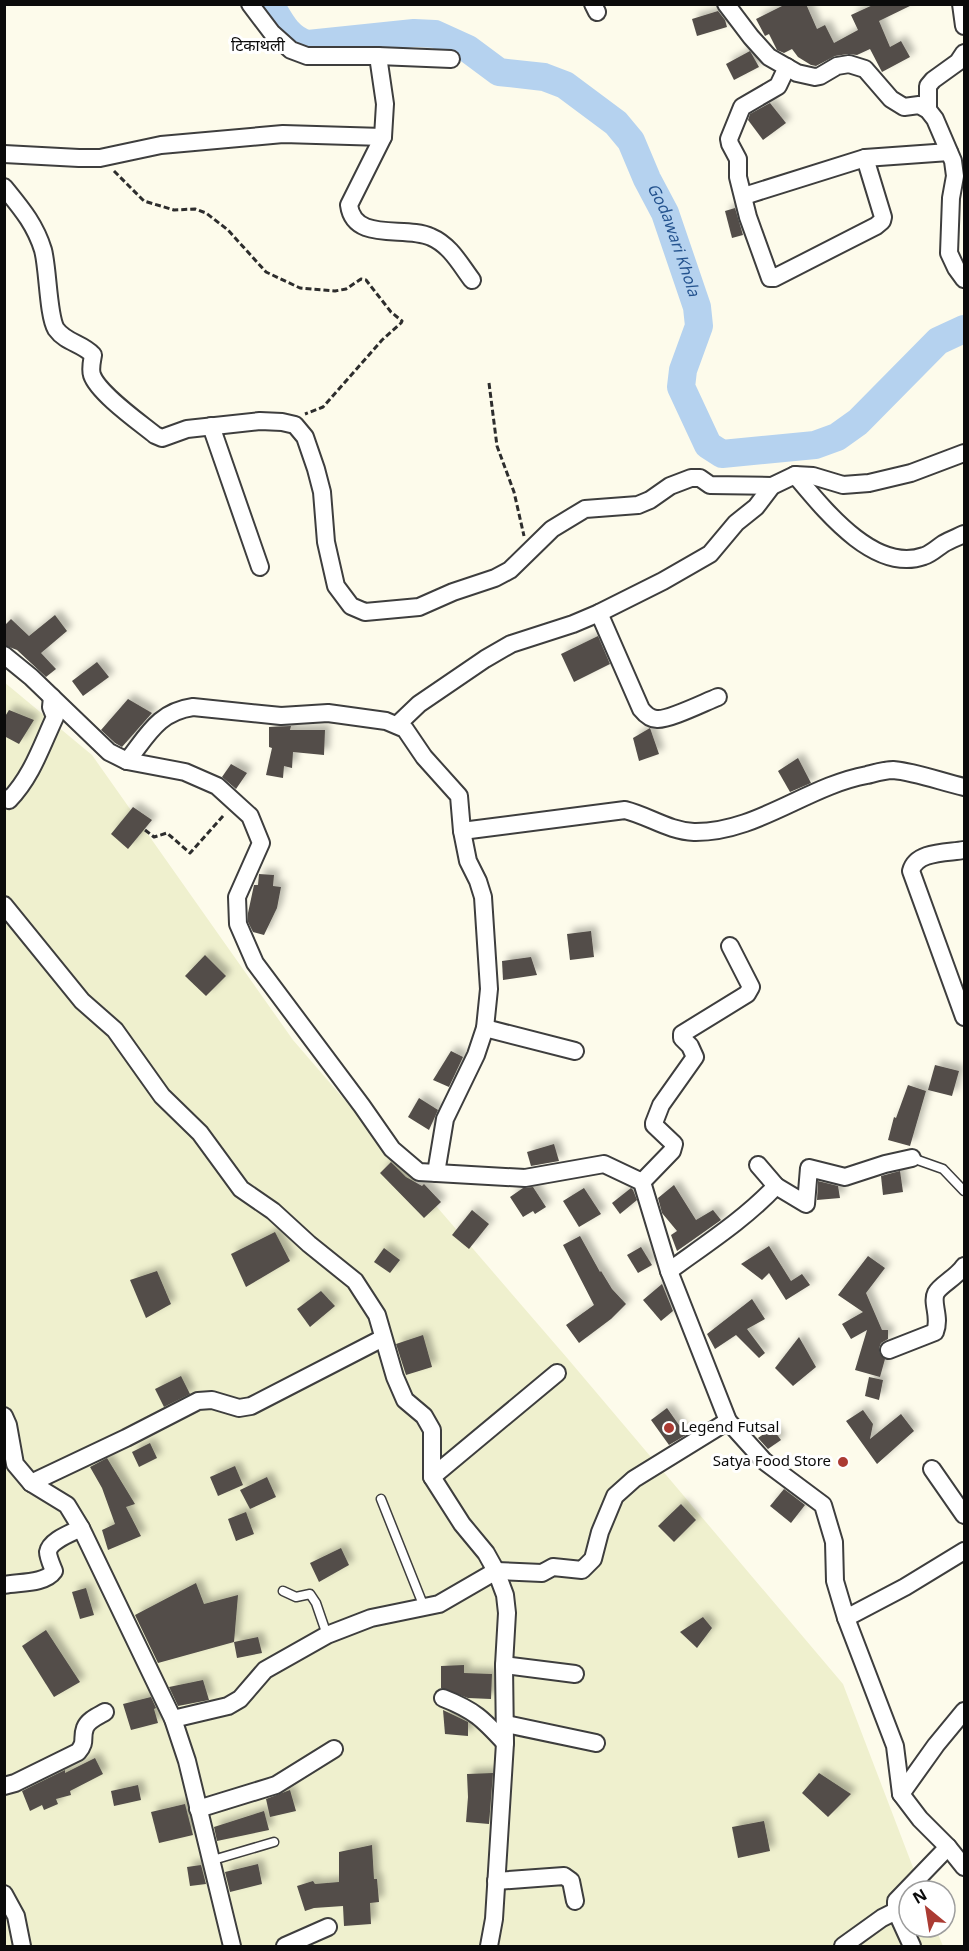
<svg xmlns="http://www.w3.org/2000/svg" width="969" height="1951" font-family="Georgia,'Noto Sans Devanagari',serif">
<defs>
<filter id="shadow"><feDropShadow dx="5.5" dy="-5.5" stdDeviation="3" flood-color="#0004"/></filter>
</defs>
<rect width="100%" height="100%" fill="#fdfbeb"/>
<!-- farmland -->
<polygon fill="#eff0ce" points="4,682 92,755 293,1040 568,1359 843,1684 922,1891 909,1891 909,1927 935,1927 943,1946 5,1946"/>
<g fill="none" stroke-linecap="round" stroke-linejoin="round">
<!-- river -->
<path stroke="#b5d2ef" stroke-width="28" id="s1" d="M270 4C280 21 288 39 308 44L414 33 435 34 468 49 499 72 544 77 565 85 616 123 631 141 647 179 665 213 697 307 699 326 683 370 681 387 708 445 722 454 815 445 837 437 858 422 938 341 964 329"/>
</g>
<!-- building -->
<g fill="#524d48" filter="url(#shadow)">
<polygon points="786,4 806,4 817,29 825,25 834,43 858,30 851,15 875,4 914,4 879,21 890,47 901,41 910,57 882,72 870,49 857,55 848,54 835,56 816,66 811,65 798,57 792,49 784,53 777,50 769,34 765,36 756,19"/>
<polygon points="718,11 725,20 727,27 697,36 692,19"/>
<polygon points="750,51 759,67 734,80 726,64"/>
<polygon points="770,103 786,123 763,140 748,120 750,114"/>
<polygon points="735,208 743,235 732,238 725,211"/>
<polygon points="55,615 67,631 41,653 56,669 46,677 17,650 4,645 4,626 11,619 29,636"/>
<polygon points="598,636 610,664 574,682 561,654"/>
<polygon points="97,662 109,677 83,696 72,681"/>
<polygon points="128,699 152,713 122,747 115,743 101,730"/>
<polygon points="9,710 34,720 19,744 4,736 4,718"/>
<polygon points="291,726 290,730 325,730 324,755 293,752 292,768 284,766 283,778 266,775 272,748 269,747 269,727"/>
<polygon points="650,728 659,754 639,761 633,738"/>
<polygon points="798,758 811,783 790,792 778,771"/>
<polygon points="231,764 247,773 236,789 222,777"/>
<polygon points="133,807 152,820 128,849 111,834"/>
<polygon points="259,874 274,875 273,886 281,887 277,908 264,935 253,932 248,922 248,913 254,885 258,885"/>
<polygon points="591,931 594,957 570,960 567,934"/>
<polygon points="205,955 226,976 206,996 185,976"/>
<polygon points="531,957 537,975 503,980 502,961"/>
<polygon points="451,1051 463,1057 449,1087 433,1080"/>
<polygon points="935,1065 959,1071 952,1096 928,1090"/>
<polygon points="908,1085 926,1091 910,1146 888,1140 894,1117 896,1118"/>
<polygon points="419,1098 438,1110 429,1130 408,1117"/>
<polygon points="554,1144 559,1161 531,1166 527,1152"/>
<polygon points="391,1162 406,1177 422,1186 424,1184 441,1202 424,1218 380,1173"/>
<polygon points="900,1171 903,1192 883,1195 881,1176"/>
<polygon points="818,1181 838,1186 840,1198 817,1200"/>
<polygon points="674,1185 696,1220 713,1210 721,1220 677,1251 671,1235 677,1231 662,1213 658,1198"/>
<polygon points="533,1187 546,1207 535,1214 533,1211 523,1217 510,1197 523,1188"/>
<polygon points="584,1188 601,1214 579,1227 563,1201"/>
<polygon points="631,1188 633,1190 637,1200 620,1214 612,1203"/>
<polygon points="472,1210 489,1224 469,1249 452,1235"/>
<polygon points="275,1232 290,1261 246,1287 231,1254"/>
<polygon points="580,1236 600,1272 601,1271 612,1289 626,1304 611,1319 579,1343 566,1325 594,1305 563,1245"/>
<polygon points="769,1246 791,1281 802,1274 810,1285 786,1300 769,1273 762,1280 741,1264"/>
<polygon points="641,1247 652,1265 638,1273 627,1255"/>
<polygon points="384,1248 400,1260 390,1273 374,1262"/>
<polygon points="868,1256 885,1268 866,1293 882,1330 888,1330 888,1339 881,1343 879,1348 880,1354 885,1359 880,1377 855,1370 867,1330 851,1339 842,1324 863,1312 838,1295"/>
<polygon points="157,1271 171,1304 146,1318 130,1280"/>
<polygon points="662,1284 673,1311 661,1321 643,1300"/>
<polygon points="321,1291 335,1306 310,1327 297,1309"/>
<polygon points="752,1299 765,1319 747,1329 765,1353 759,1358 736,1335 715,1349 707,1334"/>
<polygon points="423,1335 432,1367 406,1375 396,1344"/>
<polygon points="799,1337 816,1367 793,1386 775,1368"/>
<polygon points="181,1376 190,1394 164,1407 155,1389"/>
<polygon points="869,1377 883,1380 879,1400 865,1396"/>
<polygon points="667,1408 686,1435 669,1445 651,1420"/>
<polygon points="863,1410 873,1424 870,1439 901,1414 914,1431 877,1464 846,1421"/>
<polygon points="772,1428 781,1440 768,1449 758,1438"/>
<polygon points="150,1443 157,1458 139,1467 132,1452"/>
<polygon points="107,1458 135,1504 126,1507 141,1536 108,1550 102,1530 115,1524 102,1488 90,1467"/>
<polygon points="235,1466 243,1485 218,1496 210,1477"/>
<polygon points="267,1477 276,1497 250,1509 240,1490"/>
<polygon points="784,1489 805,1505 791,1523 770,1506"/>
<polygon points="681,1504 696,1520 674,1542 658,1526"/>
<polygon points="246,1512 254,1534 236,1541 228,1519"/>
<polygon points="341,1548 349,1565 319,1582 310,1563"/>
<polygon points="196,1583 204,1604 238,1595 234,1642 158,1663 135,1615"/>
<polygon points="86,1588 94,1615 80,1619 72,1592"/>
<polygon points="703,1617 712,1628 697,1648 680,1632"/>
<polygon points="46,1630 80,1682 54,1697 22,1646"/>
<polygon points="258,1637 262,1653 237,1658 234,1642"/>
<polygon points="464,1665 464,1673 492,1674 491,1699 468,1698 441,1688 441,1666"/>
<polygon points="203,1680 209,1700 178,1706 169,1687"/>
<polygon points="151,1697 156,1708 154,1709 158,1723 131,1730 123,1704"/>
<polygon points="443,1710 468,1722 468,1736 445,1734"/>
<polygon points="95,1758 103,1774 70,1791 71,1795 56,1799 58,1804 44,1810 42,1805 30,1811 22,1791 65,1770 65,1773"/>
<polygon points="493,1773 489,1824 466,1822 468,1797 467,1774"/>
<polygon points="819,1773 851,1794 828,1817 802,1793"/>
<polygon points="138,1785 141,1800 114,1806 111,1791"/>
<polygon points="290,1790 296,1811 270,1817 266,1799"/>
<polygon points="185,1804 193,1835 159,1843 151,1812"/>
<polygon points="264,1811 269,1830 217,1841 214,1827"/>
<polygon points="764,1821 770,1851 738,1858 732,1827"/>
<polygon points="372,1845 374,1879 377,1879 379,1902 370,1903 371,1924 344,1926 343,1906 314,1908 305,1911 297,1886 313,1881 315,1884 339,1882 339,1852"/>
<polygon points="258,1864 262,1884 230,1892 225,1872"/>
<polygon points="201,1865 206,1884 190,1886 187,1867"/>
</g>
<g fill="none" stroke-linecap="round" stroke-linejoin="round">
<!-- service casing -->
<g stroke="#3e3e3e" stroke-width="11">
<g id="service">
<polyline points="912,1158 943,1169 964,1191"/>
<polyline points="381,1499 424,1607"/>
<polyline points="283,1591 296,1597 310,1594 316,1603 327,1635"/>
<polyline points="213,1860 274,1842"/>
</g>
</g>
<!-- minor casing -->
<g stroke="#3e3e3e" stroke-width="20">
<g id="minor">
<polyline points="250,4 272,33 291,50 307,56 378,56 451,59"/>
<polyline points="593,4 597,12"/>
<polyline points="726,4 751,37 769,57 797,73 815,77 820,76 837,66 849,64 865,69 891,99 904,107 919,105 928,110 935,119 953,161 955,176 951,198 949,253 956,268 964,279"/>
<polyline points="961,4 964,26"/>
<path d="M378 56 385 104 383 137 349 205C354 243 405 225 431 237 450 245 460 264 472 280"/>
<polyline points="787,67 778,86 742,107 729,139 730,144 738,159 738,177 748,217 770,278 774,278 876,226 882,221 883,217 865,158"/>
<polyline points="928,110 928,86 933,80 958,62 964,53"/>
<polyline points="4,154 79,158 100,158 161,145 283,134 383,137"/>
<path d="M4 187C21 208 35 224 43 250 48 268 48 316 56 329 66 343 82 343 93 355 92 361 90 369 92 375 98 393 139 422 155 435L162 438 187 429 260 421 282 422 295 425 305 437 316 469 322 492 326 542 336 586 351 606 365 612 419 607 453 592 495 578 510 570 552 529 585 509 638 505 650 500 670 486 691 478H700L710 485 772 486"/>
<polyline points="744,196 865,158 949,152"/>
<polyline points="211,426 260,567"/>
<path d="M795 475C823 508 874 574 924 556 931 554 937 548 943 544 950 540 958 537 964 534"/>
<path d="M599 613 641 709C645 714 650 719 657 719 669 720 705 702 718 697"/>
<polyline points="4,655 31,677 109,752 127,761 185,772 217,786 250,816 261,843 237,897 238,924 255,963 362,1106 392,1149 419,1172 525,1178 604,1164 642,1182 669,1271 728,1421 764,1461 823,1505 834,1542 835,1581 846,1618 895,1746 901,1794 920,1819 948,1847 964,1867"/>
<polyline points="397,725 419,704 485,659 511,644 573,624 599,613 663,581 710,554 736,523 756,507 772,486 795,475 813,476 843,485 869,483 911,473 964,453"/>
<path d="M127 761C148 735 158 712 193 707L281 716 328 713 386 721 405 729 424 757 459 796 462 831 468 861 478 881 483 897 489 989 485 1028 476 1055 445 1119 436 1173"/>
<path d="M4 798 9 800C32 776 41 747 55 717L51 707 52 697"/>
<path d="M462 831 625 810C649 816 669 831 694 832 756 833 807 786 867 775 875 773 885 770 893 770 916 772 942 782 964 787"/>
<path d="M964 850C947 853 916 851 911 871L964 1017"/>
<polyline points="4,905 82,1001 115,1030 162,1096 200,1133 241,1189 273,1211 309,1244 355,1281 377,1315 395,1377 405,1400 424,1416 432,1430 432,1477 462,1524 486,1553 496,1571 505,1595 507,1613 504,1665 505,1743 494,1919 489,1946"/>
<polyline points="485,1028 575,1051"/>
<polyline points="642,1182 672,1151 674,1144 654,1125 654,1123 661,1105 695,1057 690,1046 682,1038 682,1034 747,994 751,987 730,946"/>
<polyline points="776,1186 806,1204 809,1168 845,1177 885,1164 912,1158"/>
<path d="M669 1271C706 1244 745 1219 776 1186L758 1165"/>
<path d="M889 1350 935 1332C941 1317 931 1303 936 1293 940 1285 957 1277 964 1266"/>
<polyline points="4,1416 8,1425 15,1464 31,1483 67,1505 81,1528 173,1719 187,1761 232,1946"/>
<polyline points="932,1469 964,1515"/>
<polyline points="432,1477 557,1373"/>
<polyline points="31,1483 126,1438 198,1401 212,1400 239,1408 251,1406 383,1338"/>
<path d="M4 1585C19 1582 45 1584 54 1571 52 1566 48 1557 48 1552 50 1540 72 1533 81 1528"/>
<polyline points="846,1618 905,1587 964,1551"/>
<polyline points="504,1665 575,1674"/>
<path d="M443 1698C474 1710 483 1719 505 1743"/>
<polyline points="173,1719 228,1706 240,1699 265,1670 327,1635 371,1618 439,1604 496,1571 542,1573 553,1567 582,1570 593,1559 600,1532 615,1496 634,1479 728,1421"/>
<polyline points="506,1724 596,1743"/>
<path d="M4 1786 15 1783 78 1752C87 1741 81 1739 85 1728 88 1720 98 1716 105 1712"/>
<polyline points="901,1794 936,1745 964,1711"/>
<polyline points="198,1809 276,1785 334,1749"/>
<polyline points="496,1881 564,1876 571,1881 575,1901"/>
<polyline points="4,1894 16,1916 22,1946"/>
<polyline points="285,1946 328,1927"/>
<polyline points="843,1946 882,1918 896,1911"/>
<polyline points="912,1946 896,1911 896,1901 948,1847"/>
</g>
</g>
<!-- path -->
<g stroke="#2d2d2d" stroke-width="3" stroke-dasharray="6 3" stroke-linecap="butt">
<polyline points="114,171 144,201 174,210 195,209 206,213 228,230 266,272 300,288 335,291 346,289 361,279 366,280 391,312 402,321 401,323 382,340 323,407 305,414"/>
<polyline points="489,383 497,446 514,492 524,536"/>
<polyline points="145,830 154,837 167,833 190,853 224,815"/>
</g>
<!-- service -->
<use href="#service" stroke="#fff" stroke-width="8"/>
<!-- minor -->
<use href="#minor" stroke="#fff" stroke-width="16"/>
</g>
<!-- markers -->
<g fill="#ab3b33" stroke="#fff" stroke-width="2">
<circle cx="669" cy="1428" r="6"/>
<circle cx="843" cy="1462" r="6"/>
</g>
<g text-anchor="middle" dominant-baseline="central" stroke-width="6" stroke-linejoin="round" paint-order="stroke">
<!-- poi labels -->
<g font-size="15" fill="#0b0b0b" stroke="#fff" text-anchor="start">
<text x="681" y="1428">Legend Futsal</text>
<text x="831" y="1462" text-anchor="end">Satya Food Store</text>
</g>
<!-- neighbourhood labels -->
<g font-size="16" fill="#0b0b0b" stroke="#fff">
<text x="258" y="47">टिकाथली</text>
</g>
<!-- water labels -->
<g font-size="16" font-style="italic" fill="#23528e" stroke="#fff">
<text stroke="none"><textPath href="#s1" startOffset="522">Godawari Khola</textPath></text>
</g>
</g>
<!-- border -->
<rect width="969" height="1951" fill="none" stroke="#0b0b0b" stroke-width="12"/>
<!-- north arrow -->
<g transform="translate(927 1909) rotate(330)"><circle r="28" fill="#ffffff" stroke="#9d9d9d" stroke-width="1.5"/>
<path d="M0-4.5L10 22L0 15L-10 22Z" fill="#ab3b33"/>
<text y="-9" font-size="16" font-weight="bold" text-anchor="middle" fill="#0b0b0b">N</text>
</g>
</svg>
